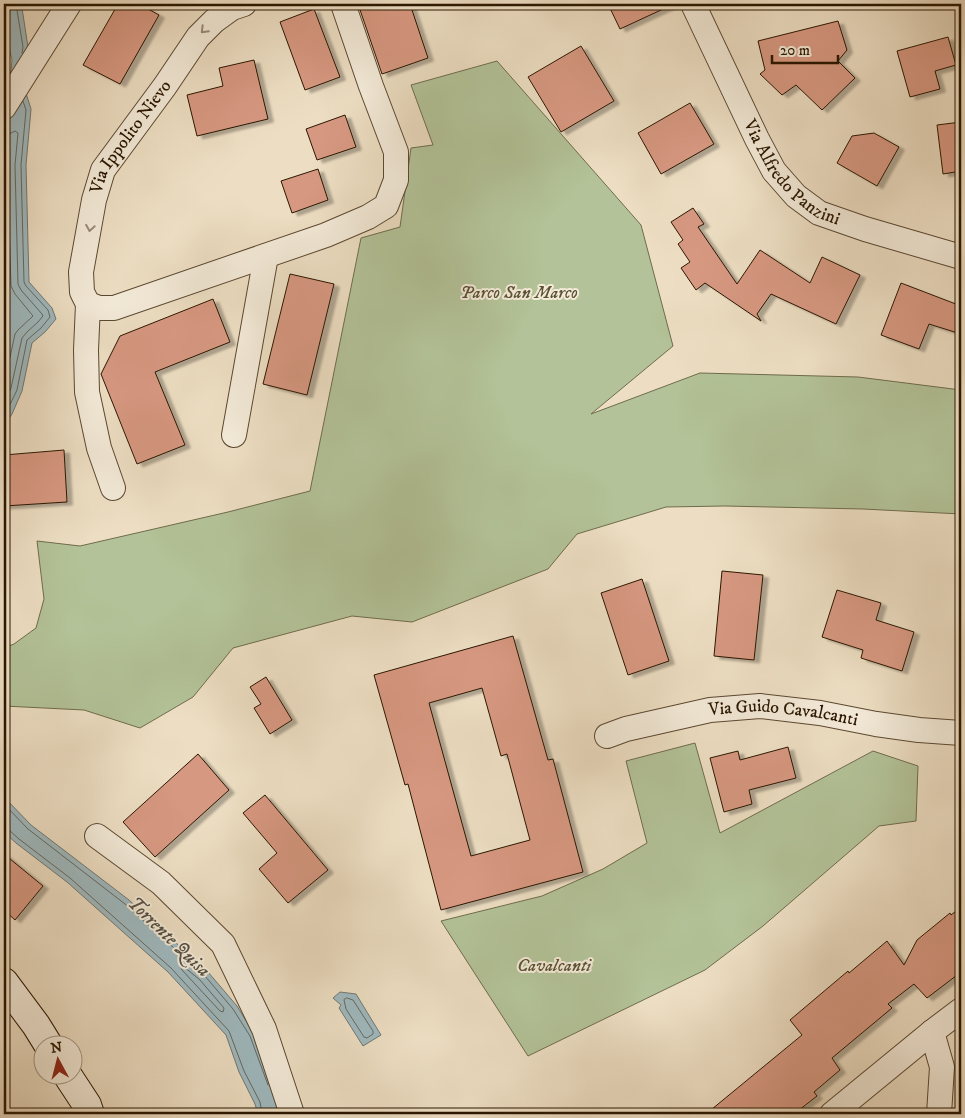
<svg xmlns="http://www.w3.org/2000/svg" width="965" height="1118" font-family="'IM FELL DW Pica',serif">
<defs>
<filter id="shadow"><feDropShadow dx="5.5" dy="3" stdDeviation="1" flood-color="#0004"/></filter>
</defs>
<rect width="100%" height="100%" fill="#eddec3"/>
<filter id="stains"><feTurbulence type="fractalNoise" baseFrequency=".004" numOctaves="4"/><feColorMatrix values="0 0 0 0 .2 0 0 0 0 .09 0 0 0 0 .02 0 0 0 .5 -.17"/></filter>
<radialGradient id="worn" r=".72"><stop offset=".6" stop-color="#630" stop-opacity="0"/><stop offset="1" stop-color="#630" stop-opacity=".3"/></radialGradient>
<!-- green -->
<g fill="#b3c298" stroke="#6e6c4c">
<polygon points="497,61 641,225 673,346 591,414 700,373 858,377 961,390 961,514 863,509 725,506 666,507 577,534 548,569 412,622 352,616 233,648 193,697 140,728 84,710 4,706 4,648 14,644 36,628 44,599 37,541 80,546 228,512 310,491 361,238 400,227 411,148 433,145 411,85"/>
<polygon points="695,743 720,833 873,751 918,766 916,821 879,826 763,926 705,970 528,1056 441,921 542,896 603,869 647,843 626,761"/>
</g>
<!-- water -->
<g fill="#9fb9bf" stroke="#707873">
<polygon points="4,4 19,4 22,8 28,47 25,90 31,109 26,165 29,282 52,308 56,319 45,332 32,343 22,391 12,414 4,426 4,147 12,60 4,28"/>
<polygon points="4,797 31,825 129,900 208,972 237,1006 254,1034 287,1114 258,1114 255,1104 239,1072 226,1035 168,972 67,882 16,843 4,832"/>
<polygon points="340,992 356,994 381,1035 363,1046 339,1008 341,1005 333,998"/>
</g>
<g fill="none" stroke-linecap="round" stroke-linejoin="round">
<!-- shore -->
<g stroke="#646860" stroke-width="1">
<polyline points="16,4 23,47 22,53"/>
<path d="M4 135 9 134 15 131 18 133 15 165 18 284 21 290 42 314 43 316C37 325 28 329 22 338L11 388 4 404"/>
<polyline points="4,142 8,142 9,145 7,166 11,286 15,294 33,316 18,330 15,334 4,385"/>
<polyline points="4,417 17,390 27,340 41,328 50,317 48,310 26,286 24,282 21,165 26,110 23,101"/>
<polyline points="4,804 28,829 125,904 205,976 233,1009 250,1036 268,1085"/>
<polyline points="4,829 9,830 19,839 70,878 171,968 229,1031 244,1071 260,1102 262,1114"/>
<polygon points="183,966 200,980 224,1008 223,1012 220,1011 182,970 181,968"/>
<polygon points="347,998 353,1000 373,1031 373,1034 367,1038 364,1037 346,1009 344,1000"/>
</g>
</g>
<!-- building -->
<g fill="#d79881" stroke="#2a1600" fill-rule="evenodd" filter="url(#shadow)">
<polygon points="118,4 139,4 159,15 120,84 83,65"/>
<polygon points="358,4 410,4 428,58 382,74"/>
<polygon points="608,4 674,4 620,29"/>
<polygon points="314,9 340,77 305,90 280,22"/>
<polygon points="838,21 847,50 838,61 855,78 822,110 796,85 782,95 760,74 765,70 758,41"/>
<polygon points="948,37 956,65 935,71 940,89 910,97 897,51"/>
<polygon points="581,46 614,101 561,132 528,77"/>
<polygon points="254,60 268,119 197,136 187,95 223,86 219,68"/>
<polygon points="690,103 714,144 661,174 638,133"/>
<polygon points="345,115 356,147 317,160 306,129"/>
<polygon points="961,122 961,171 943,174 937,125"/>
<polygon points="874,133 899,147 877,186 837,163 852,136"/>
<polygon points="318,169 328,200 292,213 281,181"/>
<polygon points="693,208 704,224 698,227 737,284 760,250 810,283 822,257 860,275 836,324 771,294 757,314 761,321 705,283 696,290 681,268 690,262 678,244 683,240 671,222"/>
<polygon points="290,274 334,284 307,395 263,384"/>
<polygon points="901,283 961,306 961,334 929,324 919,349 881,335"/>
<polygon points="213,299 230,342 155,372 185,445 137,464 101,374 120,336"/>
<polygon points="64,450 67,502 4,506 4,455"/>
<polygon points="722,571 763,575 754,660 714,656"/>
<polygon points="642,579 669,661 628,675 601,593"/>
<polygon points="837,590 881,603 876,620 914,632 902,671 861,658 863,650 822,637"/>
<path d="M513 636 548 760 553 759 583 872 441 910 408 784 405 785 374 675ZM482 688 501 756 507 754 530 840 471 856 429 703Z"/>
<polygon points="266,677 292,720 270,734 254,708 261,704 250,687"/>
<polygon points="788,747 796,778 749,790 752,804 724,812 710,758 738,751 740,760"/>
<polygon points="198,754 229,790 155,857 123,822"/>
<polygon points="265,795 328,870 288,903 259,869 277,853 243,813"/>
<polygon points="4,854 43,886 15,920 4,910"/>
<polygon points="961,907 961,972 927,998 914,984 888,1004 892,1008 832,1058 840,1070 814,1092 817,1096 794,1114 706,1114 802,1035 790,1020 848,971 849,973 887,941 904,965 917,940 950,913 951,915"/>
</g>
<g fill="none" stroke-linecap="round" stroke-linejoin="round">
<!-- minor casing -->
<g stroke="#5b4831" stroke-width="26">
<g id="minor">
<path id="s1" d="M693 4 757 139 774 171 796 196 819 213 865 229 961 257"/>
<polyline points="4,107 69,4"/>
<polyline points="88,304 99,308 114,308 326,235 368,217 386,206 396,180 396,152 371,86 343,4"/>
<polyline points="234,435 266,256"/>
<path id="s2" d="M113 488 99 448 87 392 86 350 88 304 82 292 81 272 94 200 103 170 165 86 198 37 214 21 232 8 244 4"/>
<path id="s3" d="M607 736 626 729 710 710 760 706 820 713 876 724 919 730 961 733"/>
<polyline points="97,836 161,883 223,944 264,1029 292,1114"/>
<polyline points="932,1032 942,1067 939,1114"/>
<polyline points="832,1114 932,1032 961,1010"/>
</g>
</g>
<!-- secondary casing -->
<g stroke="#2a1600" stroke-width="30">
<g id="secondary">
<polyline points="4,982 36,1025 49,1046"/>
<polyline points="68,1076 87,1105 90,1114"/>
</g>
</g>
<!-- minor -->
<use href="#minor" stroke="#f3ead8" stroke-width="24"/>
<!-- secondary -->
<use href="#secondary" stroke="#f3ead8" stroke-width="28"/>
</g>
<!-- one-way arrows -->
<defs><path id="oneway-chevron" d="M-2-3.5L2.5 0L-2 3.5" fill="none" stroke-width="1.6" stroke-linecap="round" stroke-linejoin="round" transform="scale(1.25)"/></defs>
<g stroke="#998b77">
<use href="#oneway-chevron" transform="translate(204 30) rotate(135)"/>
<use href="#oneway-chevron" transform="translate(90 228) rotate(99)"/>
</g>
<g text-anchor="middle" dominant-baseline="central" stroke-width="4" stroke-linejoin="round" paint-order="stroke">
<!-- street labels -->
<g font-size="18" fill="#2a1600" stroke="#f3ead8">
<text stroke="none"><textPath href="#s2" startOffset="368">Via Ippolito Nievo</textPath></text>
<text stroke="none"><textPath href="#s1" startOffset="199">Via Alfredo Panzini</textPath></text>
<text stroke="none"><textPath href="#s3" startOffset="180">Via Guido Cavalcanti</textPath></text>
</g>
<!-- park labels -->
<g font-size="18" font-style="italic" fill="#5a5235" stroke="#f3ead8">
<text x="519" y="293">Parco San Marco</text>
<text x="554" y="966">Cavalcanti</text>
</g>
<!-- water labels -->
<g font-size="19" font-style="italic" fill="#534f43" stroke="#f3ead8">
<text transform="translate(169 937) rotate(44)">Torrente Quisa</text>
</g>
</g>
<!-- margin -->
<rect width="965" height="1118" fill="none" stroke="#eddec3" stroke-width="20"/>
<rect x="5" y="5" width="955" height="1108" fill="none" stroke="#2a1600" stroke-width="2.5"/>
<rect x="10" y="10" width="945" height="1098" fill="none" stroke="#2a1600"/>
<!-- north arrow -->
<g transform="translate(58 1060) rotate(353)"><circle r="24" fill="#f3ead8" stroke="#a39582"/>
<path d="M0-4L9 19L0 12L-9 19Z" fill="#8f2418"/>
<text y="-8" font-size="14" font-weight="bold" text-anchor="middle" fill="#2a1600">N</text>
</g>
<!-- scale -->
<path d="M772 55v8h66v-8" fill="none" stroke="#2a1600" stroke-width="2.5"/>
<text x="780" y="55" font-size="15" fill="#2a1600" stroke="#f3ead8" stroke-width="4" paint-order="stroke">20 m</text>
<rect width="100%" height="100%" filter="url(#stains)"/>
<rect width="100%" height="100%" fill="url(#worn)"/>
</svg>
